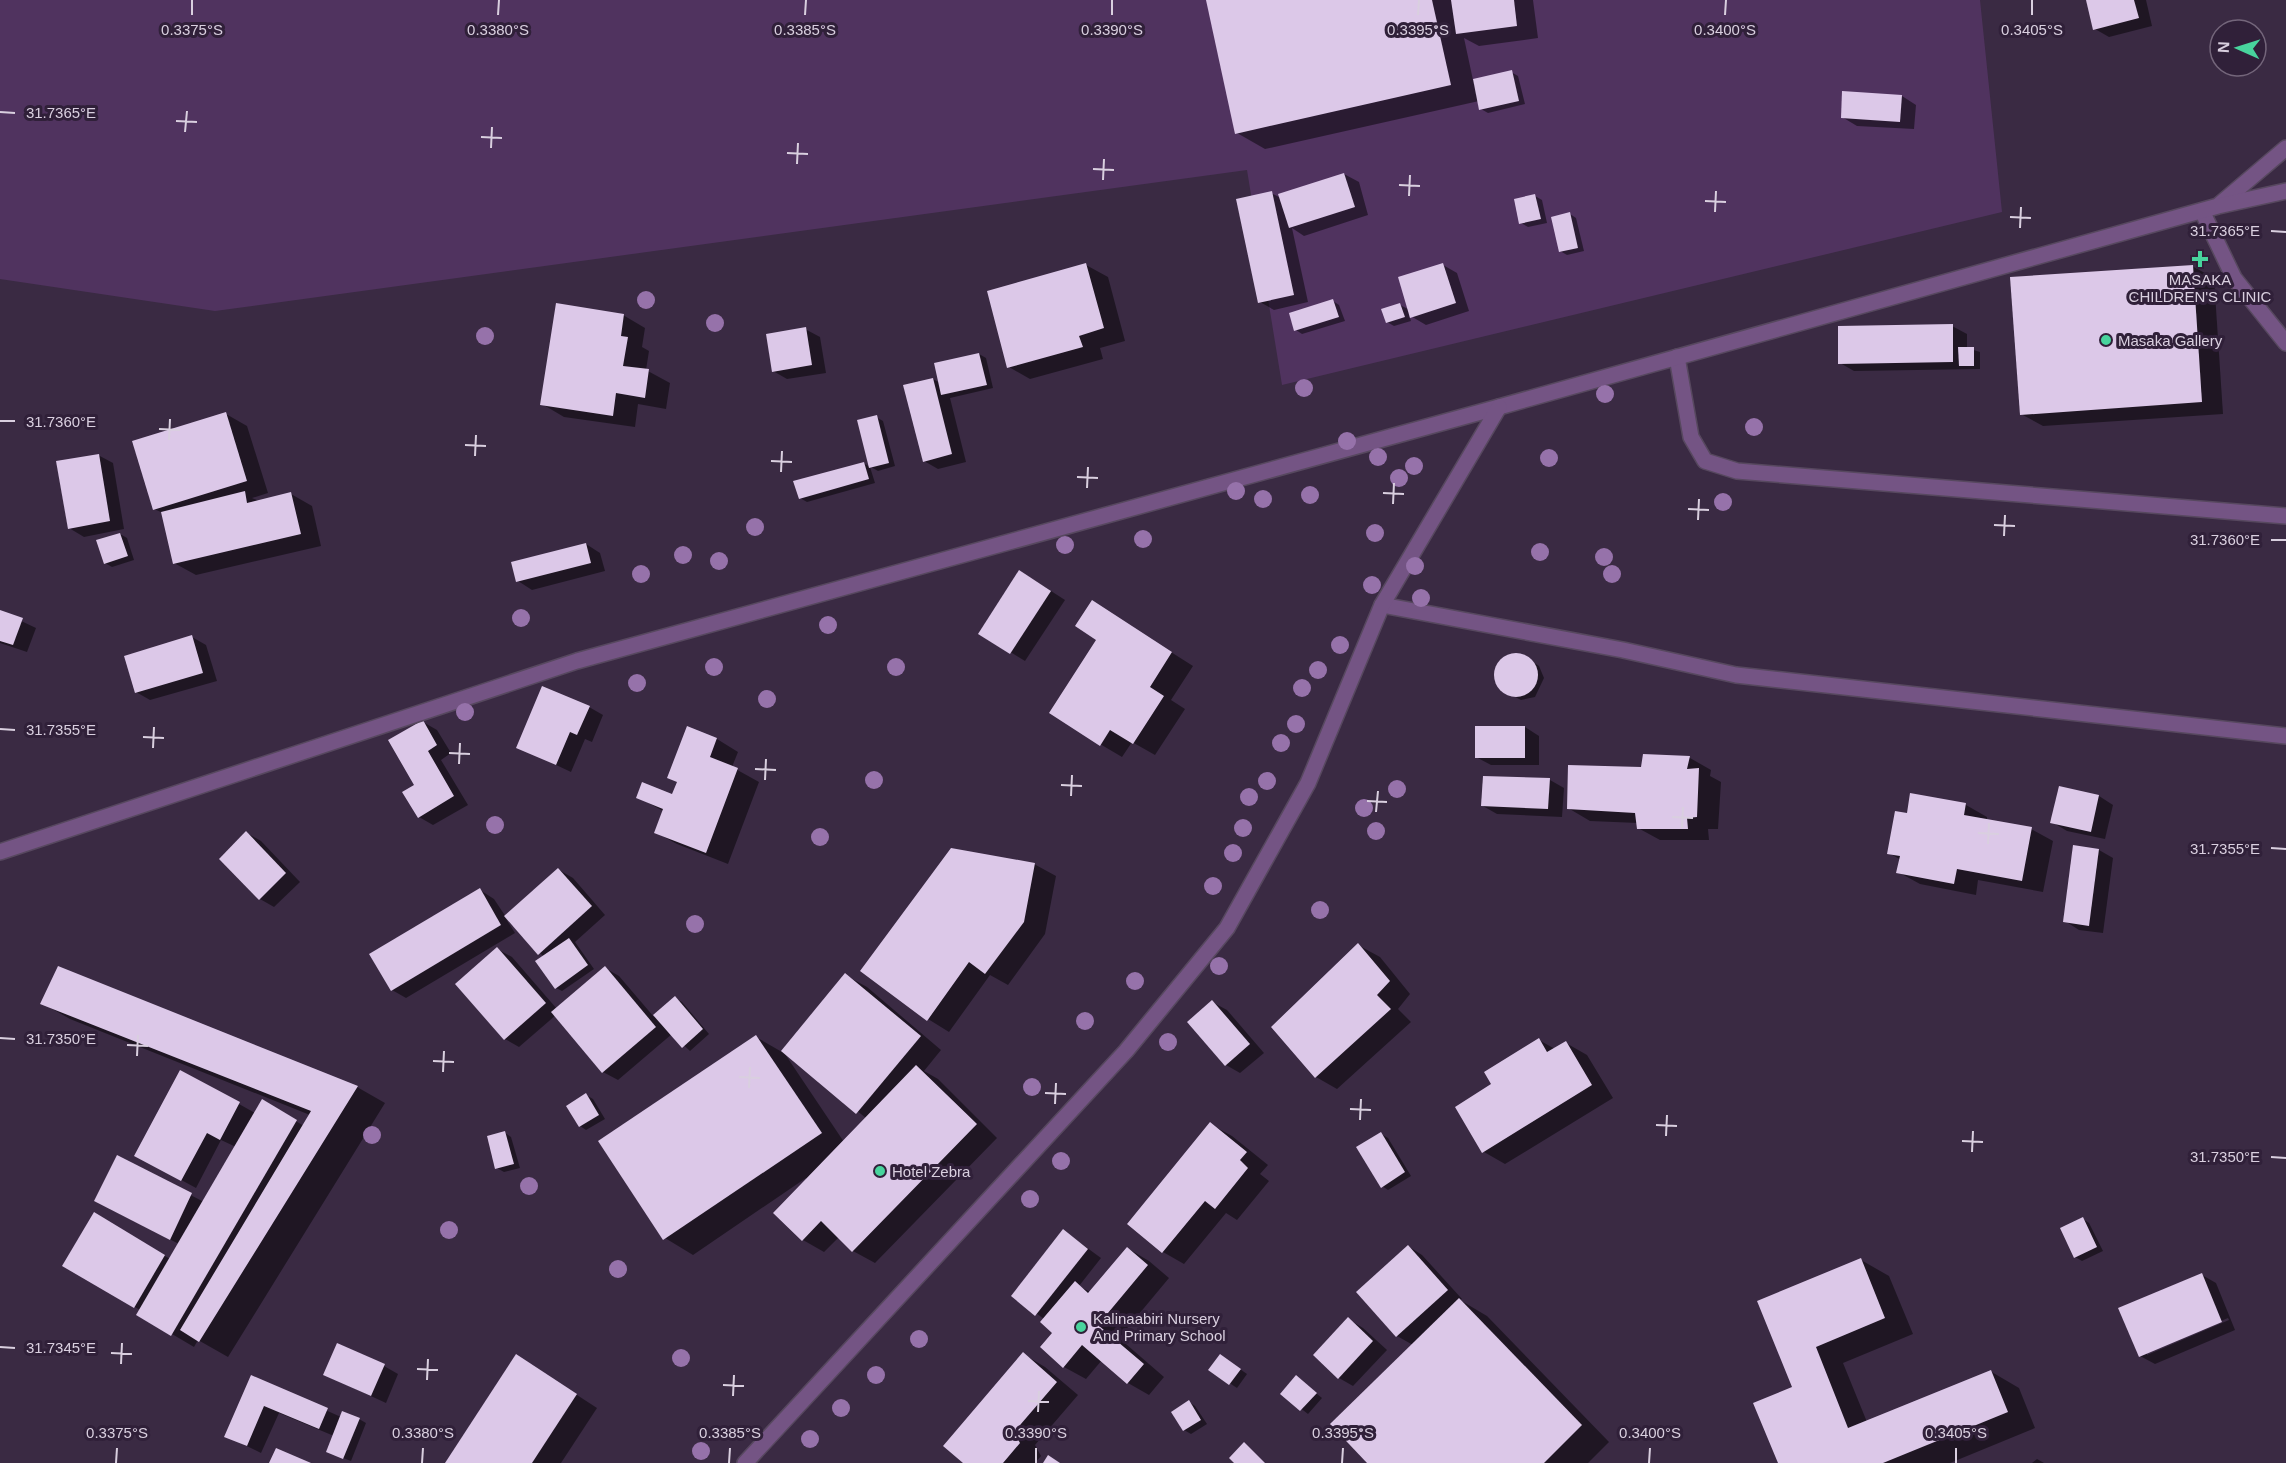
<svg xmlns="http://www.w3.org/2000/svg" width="2286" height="1463" font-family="Helvetica,sans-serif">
<rect width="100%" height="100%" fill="#3a2a43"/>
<!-- green -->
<polygon fill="#50335f" points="0,0 1980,0 2002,212 1282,385 1247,170 215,311 0,279"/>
<!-- shadow -->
<g fill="#0007" fill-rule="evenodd">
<polygon points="1207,0 1533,0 1538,38 1479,46 1464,38 1473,80 1511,72 1518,76 1525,104 1488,113 1481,109 1479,101 1265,149 1237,133"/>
<polygon points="2087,0 2146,0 2152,26 2109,37 2095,29"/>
<polygon points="1902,96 1916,105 1914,129 1857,126 1842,117"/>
<polygon points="1344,174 1359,182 1368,215 1304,236 1292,228 1308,302 1274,310 1260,302 1271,193 1281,198"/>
<polygon points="1535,196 1542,200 1547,223 1528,227 1521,223"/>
<polygon points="1570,214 1576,218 1584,251 1567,255 1560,251"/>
<polygon points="1086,265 1108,277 1125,341 1100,348 1103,359 1030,379 1009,367"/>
<polygon points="1443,265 1457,273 1469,311 1426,325 1409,315 1411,321 1394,326 1387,322 1400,305 1410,310"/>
<polygon points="2192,266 2214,278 2223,414 2043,426 2021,414"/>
<polygon points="1333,301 1339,305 1345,321 1302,334 1296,330"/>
<polygon points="623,315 645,328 642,347 649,351 646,370 670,383 666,409 638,404 635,427 564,417 542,404"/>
<polygon points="1952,326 1967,334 1967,348 1980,352 1980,369 1854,371 1840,363"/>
<polygon points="805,329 820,337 826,373 787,379 773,371"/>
<polygon points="979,354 986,358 993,388 950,398 966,462 938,469 924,461 933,379 940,383"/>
<polygon points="226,414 247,426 268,493 252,498 259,501 291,494 312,506 321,546 196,575 174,563 163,513 154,509"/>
<polygon points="876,417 883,421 895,466 878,471 871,467"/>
<polygon points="98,455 113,463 124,529 84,537 69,528"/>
<polygon points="863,463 870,467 875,483 807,502 800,498"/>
<polygon points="120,534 127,538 134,560 112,567 105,563"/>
<polygon points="586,544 600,553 605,571 532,590 518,581"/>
<polygon points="1034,580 1065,600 1025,661 980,633"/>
<polygon points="1092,602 1193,666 1171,700 1185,709 1155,755 1132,742 1122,757 1100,744 1098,640"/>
<polygon points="0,611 36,628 27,652 0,643"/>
<polygon points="192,637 206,645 217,681 150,700 136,692"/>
<polygon points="1521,654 1539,666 1544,678 1535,697 1521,700 1500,689 1497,683 1496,670 1503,659"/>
<polygon points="589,707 603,715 592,742 585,739 571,772 518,747"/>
<polygon points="423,722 437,730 451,753 441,760 468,805 433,825 419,817 416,786"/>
<polygon points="1525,727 1539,736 1539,765 1491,765 1476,757"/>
<polygon points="688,728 717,739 738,752 732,767 759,782 728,864 677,844 655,832 663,811 638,797 673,796 678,782"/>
<polygon points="1645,755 1690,758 1711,770 1710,776 1721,782 1718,829 1708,829 1709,840 1660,840 1638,828 1638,823 1590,821 1568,808 1643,768"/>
<polygon points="1550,780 1564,788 1562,817 1497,814 1483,806"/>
<polygon points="1912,795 1966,805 1987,817 1987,821 2031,829 2053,841 2043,892 1978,880 1976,895 1920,884 1898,872 1901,860 1889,853 1908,815"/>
<polygon points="2099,796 2113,805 2105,839 2067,831 2052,822"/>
<polygon points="247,833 261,841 300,882 274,907 260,899 221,859"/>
<polygon points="2075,847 2099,850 2113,858 2103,933 2079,930 2065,921"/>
<polygon points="1034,864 1056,876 1045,934 1008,985 990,975 949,1032 928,1019"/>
<polygon points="559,870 573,878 605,915 575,942 594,969 562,991 556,988 544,957 506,919 515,933 406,998 392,990 480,890 494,899 506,917"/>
<polygon points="1358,945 1380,957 1410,994 1398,1009 1411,1022 1337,1089 1316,1077"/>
<polygon points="497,949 512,957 557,1009 605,968 619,976 654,1017 675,998 682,1002 709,1034 690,1051 672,1034 618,1080 603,1072 556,1015 519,1047 505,1039"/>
<polygon points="59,968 357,1087 385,1103 228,1357 198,1340 194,1347 138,1314 140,1310 64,1266 94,1214 170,1259 179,1244 110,1209 117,1157 204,1202 236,1147 221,1140 196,1188 150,1163 239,1104 255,1113 262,1101 304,1126 310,1115 70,1019 42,1003"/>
<path d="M845 975 867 987 941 1050 924 1071 938 1079 997 1138 875 1263 853 1251 839 1237 824 1252 803 1240 806 1178 693 1255 665 1238 756 1037 782 1052ZM785 1054 866 1118 844 1142Z"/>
<polygon points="1212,1002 1227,1010 1264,1053 1240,1073 1226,1065"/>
<polygon points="1539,1040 1555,1049 1566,1043 1587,1055 1613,1098 1505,1164 1484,1152 1493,1085"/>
<polygon points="586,1095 593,1099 605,1119 586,1130 580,1126"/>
<polygon points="1210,1124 1232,1136 1268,1165 1260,1174 1269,1181 1237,1220 1226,1213 1184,1264 1163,1252 1129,1223"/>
<polygon points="505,1133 511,1137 520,1168 504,1172 497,1168"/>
<polygon points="1381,1134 1388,1138 1411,1176 1388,1190 1382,1186"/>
<polygon points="2083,1219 2089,1223 2103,1251 2082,1261 2075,1257"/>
<polygon points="1064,1231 1101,1258 1079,1286 1090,1292 1127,1248 1149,1261 1169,1278 1119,1338 1164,1377 1149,1395 1128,1383 1102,1360 1086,1379 1064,1367 1042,1347 1054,1333 1044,1319 1013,1296"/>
<polygon points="1408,1246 1422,1255 1462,1299 1460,1300 1487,1316 1609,1442 1588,1463 1369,1463 1413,1345 1397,1336 1358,1292"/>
<polygon points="1861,1260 1889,1276 1913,1334 1843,1363 1867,1422 1990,1371 2019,1388 2035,1428 1950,1463 1779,1463 1794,1388"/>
<path d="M2202 1275 2216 1283 2235 1330 2155 1364 2140 1356ZM2228 1318 2229 1320 2147 1355V1352Z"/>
<polygon points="1348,1319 1363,1328 1387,1350 1353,1386 1339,1378 1315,1355"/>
<polygon points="1023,1354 1045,1367 1078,1395 1035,1445 1041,1456 1035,1463 965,1463"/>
<polygon points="517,1356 597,1408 561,1463 446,1463"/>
<polygon points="1227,1360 1247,1374 1237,1388 1210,1370"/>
<polygon points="384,1366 398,1374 386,1403 325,1375"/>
<polygon points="252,1377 341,1417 359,1419 366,1423 351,1461 335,1455 334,1436 279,1413 261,1453 226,1436"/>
<polygon points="1296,1377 1322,1398 1308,1414 1282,1394"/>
<polygon points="1189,1402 1195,1406 1207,1424 1191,1434 1184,1430"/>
<polygon points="2037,1459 2044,1463 2032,1463"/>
</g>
<!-- building -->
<g fill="#dcc8e8">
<polygon points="1206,0 1432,0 1451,85 1235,134"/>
<polygon points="1451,0 1514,0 1517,26 1456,34"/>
<polygon points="2086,0 2134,0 2139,18 2093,30"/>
<polygon points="1512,70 1519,101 1479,110 1473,79"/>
<polygon points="1842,91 1902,95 1900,122 1841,118"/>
<polygon points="1344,173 1355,207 1289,228 1278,194"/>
<polygon points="1272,191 1294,295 1258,303 1236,199"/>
<polygon points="1535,194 1541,219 1519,224 1514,199"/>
<polygon points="1570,212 1578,248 1559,252 1551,217"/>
<polygon points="1086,263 1104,328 1079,336 1083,347 1007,368 987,291"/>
<polygon points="1443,263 1456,303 1410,318 1398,277"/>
<polygon points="2193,265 2202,402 2020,415 2010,277"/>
<polygon points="1333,299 1339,317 1294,331 1289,313"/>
<polygon points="556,303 624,314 621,336 628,337 623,366 649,369 645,398 616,393 613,416 540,405"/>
<polygon points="1400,303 1405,317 1386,323 1381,309"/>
<polygon points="1953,324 1953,362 1838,364 1838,326"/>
<polygon points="806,327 812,365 772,372 766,334"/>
<polygon points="1958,347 1974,347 1974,366 1959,366"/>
<polygon points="979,353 987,385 941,395 934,363"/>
<polygon points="933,378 952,454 923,462 903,385"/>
<polygon points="226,412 247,481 153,510 132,441"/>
<polygon points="877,415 889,463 869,468 857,420"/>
<polygon points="99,454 110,521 68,529 56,461"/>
<polygon points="864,462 869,479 799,499 793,481"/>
<polygon points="245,491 247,503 291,492 301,534 173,564 161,512"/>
<polygon points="120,533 128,556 104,564 96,540"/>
<polygon points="586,543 591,563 516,582 511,562"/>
<polygon points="1019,570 1051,591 1010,654 978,634"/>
<polygon points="1092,600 1172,652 1150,687 1164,696 1133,744 1110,730 1100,746 1049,713 1096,640 1075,626"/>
<polygon points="0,610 23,618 13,645 0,641"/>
<polygon points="192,635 203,673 135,693 124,656"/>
<circle cx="1516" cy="675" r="22"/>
<polygon points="542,686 590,706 577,735 570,732 556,765 516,748"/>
<polygon points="423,720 437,745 428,751 454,796 418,818 402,792 414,785 388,740"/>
<polygon points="687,726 717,738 710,757 738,768 706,853 654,833 663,809 636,798 642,782 672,794 677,782 667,778"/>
<rect x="1475" y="726" width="50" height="32"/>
<polygon points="1643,754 1690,756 1687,769 1699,768 1697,817 1687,818 1688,829 1637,829 1635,813 1567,809 1568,765 1641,767"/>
<polygon points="1483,776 1550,778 1548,809 1481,806"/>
<polygon points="2059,786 2099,795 2091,832 2050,823"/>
<polygon points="1910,793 1966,803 1964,815 2032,827 2022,881 1957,869 1954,884 1896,873 1900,856 1887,854 1895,811 1907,813"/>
<polygon points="246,831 286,873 259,900 219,859"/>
<polygon points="2073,845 2099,849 2089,926 2063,922"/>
<polygon points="951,848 1035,863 1024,922 985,974 969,962 927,1021 860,971"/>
<polygon points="558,868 592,906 538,955 504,916"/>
<polygon points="480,888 501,925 391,991 369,954"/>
<polygon points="569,938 588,965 555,989 535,961"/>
<polygon points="1358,943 1390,981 1377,995 1391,1009 1315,1078 1271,1027"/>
<polygon points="497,947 546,1003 504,1040 455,984"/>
<polygon points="58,966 358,1086 199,1342 180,1330 311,1111 40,1004"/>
<polygon points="605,966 656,1027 602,1073 551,1012"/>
<polygon points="845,973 921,1036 856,1114 781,1051"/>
<polygon points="675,996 703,1029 682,1048 653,1015"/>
<polygon points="1212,1000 1250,1044 1225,1066 1187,1022"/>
<polygon points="756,1035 822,1133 663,1240 598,1141"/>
<polygon points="1539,1038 1547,1052 1566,1041 1592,1085 1482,1153 1455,1107 1491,1084 1484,1072"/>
<polygon points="916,1065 977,1124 852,1252 821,1221 802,1241 773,1213"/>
<polygon points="180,1070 240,1102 220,1140 207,1133 181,1181 134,1156"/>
<polygon points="586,1093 599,1115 579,1127 566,1106"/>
<polygon points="262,1099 297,1120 171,1336 136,1315"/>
<polygon points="1210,1122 1247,1152 1240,1160 1248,1168 1215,1209 1205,1201 1162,1253 1127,1224"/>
<polygon points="505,1131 514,1164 495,1169 487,1136"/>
<polygon points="1381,1132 1405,1172 1381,1188 1356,1147"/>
<polygon points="117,1155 192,1193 170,1240 94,1201"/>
<polygon points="94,1212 165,1255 134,1308 62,1266"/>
<polygon points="2083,1217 2097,1247 2074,1258 2060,1228"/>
<polygon points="1063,1229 1088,1249 1035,1316 1011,1296"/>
<polygon points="1408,1245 1448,1290 1396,1337 1356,1292"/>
<polygon points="1127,1247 1148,1265 1098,1325 1144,1364 1127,1384 1082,1345 1063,1368 1040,1347 1052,1333 1040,1322 1075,1281 1088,1293"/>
<polygon points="1861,1258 1885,1318 1816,1347 1848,1428 1991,1370 2008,1412 1883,1463 1778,1463 1753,1403 1792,1387 1757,1301"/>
<polygon points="2202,1273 2222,1322 2139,1357 2118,1308"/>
<polygon points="1459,1298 1582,1425 1544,1463 1367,1463 1330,1424"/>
<polygon points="1348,1317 1373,1341 1338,1379 1313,1355"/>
<polygon points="337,1343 385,1364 371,1396 323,1375"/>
<polygon points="1023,1352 1057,1382 1014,1432 1020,1443 1003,1463 963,1463 943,1446"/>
<polygon points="516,1354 577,1394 532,1463 445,1463"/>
<polygon points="1220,1354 1241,1369 1229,1385 1208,1370"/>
<polygon points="251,1375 328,1408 319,1429 264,1406 247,1446 224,1437"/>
<polygon points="1296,1375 1317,1393 1300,1411 1280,1394"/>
<polygon points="1189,1400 1201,1420 1183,1431 1171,1412"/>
<polygon points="342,1411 360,1418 343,1459 326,1452"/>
<polygon points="1244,1442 1265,1463 1234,1463 1229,1458"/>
<polygon points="276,1448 311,1463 269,1463"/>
<polygon points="1048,1455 1060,1463 1043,1463"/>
</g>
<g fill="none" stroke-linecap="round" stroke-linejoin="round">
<!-- service casing -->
<g stroke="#57485f" stroke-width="18">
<polyline id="service" points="2202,211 2234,278 2286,343"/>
</g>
<!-- minor casing -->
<g stroke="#57485f" stroke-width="18">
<g id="minor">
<polyline points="2220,204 2286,148"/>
<polyline points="1677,357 1691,437 1705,461 1737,471 2286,516"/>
<polyline points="1382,605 1623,650 1736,675 2286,736"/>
<polyline points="0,852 577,661 1499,407 2218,206 2286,191"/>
<polyline points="745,1463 1126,1051 1227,928 1308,783 1382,605 1499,407"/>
</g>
</g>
<!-- service -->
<use href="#service" stroke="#745484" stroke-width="15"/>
<!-- minor -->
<use href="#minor" stroke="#745484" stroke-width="15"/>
</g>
<!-- trees -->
<g fill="#9672aa">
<circle cx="646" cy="300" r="9"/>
<circle cx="715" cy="323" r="9"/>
<circle cx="485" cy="336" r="9"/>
<circle cx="1304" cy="388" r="9"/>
<circle cx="1605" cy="394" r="9"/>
<circle cx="1754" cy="427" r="9"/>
<circle cx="1347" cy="441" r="9"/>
<circle cx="1378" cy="457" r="9"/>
<circle cx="1549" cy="458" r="9"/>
<circle cx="1414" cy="466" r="9"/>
<circle cx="1399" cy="478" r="9"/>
<circle cx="1236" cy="491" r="9"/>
<circle cx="1310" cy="495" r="9"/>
<circle cx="1263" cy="499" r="9"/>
<circle cx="1723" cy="502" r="9"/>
<circle cx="755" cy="527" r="9"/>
<circle cx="1375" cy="533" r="9"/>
<circle cx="1143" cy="539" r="9"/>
<circle cx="1065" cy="545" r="9"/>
<circle cx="1540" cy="552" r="9"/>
<circle cx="683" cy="555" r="9"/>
<circle cx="1604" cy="557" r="9"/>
<circle cx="719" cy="561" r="9"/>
<circle cx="1415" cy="566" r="9"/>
<circle cx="641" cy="574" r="9"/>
<circle cx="1612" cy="574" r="9"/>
<circle cx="1372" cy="585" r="9"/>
<circle cx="1421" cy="598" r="9"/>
<circle cx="521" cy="618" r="9"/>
<circle cx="828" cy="625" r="9"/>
<circle cx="1340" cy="645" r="9"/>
<circle cx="714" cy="667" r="9"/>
<circle cx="896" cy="667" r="9"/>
<circle cx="1318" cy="670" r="9"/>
<circle cx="637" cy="683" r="9"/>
<circle cx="1302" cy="688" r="9"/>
<circle cx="767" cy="699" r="9"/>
<circle cx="465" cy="712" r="9"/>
<circle cx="1296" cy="724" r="9"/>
<circle cx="1281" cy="743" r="9"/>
<circle cx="874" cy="780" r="9"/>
<circle cx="1267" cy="781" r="9"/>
<circle cx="1397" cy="789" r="9"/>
<circle cx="1249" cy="797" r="9"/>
<circle cx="1364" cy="808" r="9"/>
<circle cx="495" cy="825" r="9"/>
<circle cx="1243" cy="828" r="9"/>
<circle cx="1376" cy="831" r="9"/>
<circle cx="820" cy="837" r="9"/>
<circle cx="1233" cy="853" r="9"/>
<circle cx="1213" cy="886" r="9"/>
<circle cx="1320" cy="910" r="9"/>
<circle cx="695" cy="924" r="9"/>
<circle cx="1219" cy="966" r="9"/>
<circle cx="1135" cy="981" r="9"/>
<circle cx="1085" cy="1021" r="9"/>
<circle cx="1168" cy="1042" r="9"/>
<circle cx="1032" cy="1087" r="9"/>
<circle cx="372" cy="1135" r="9"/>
<circle cx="1061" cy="1161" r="9"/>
<circle cx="529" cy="1186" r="9"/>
<circle cx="1030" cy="1199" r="9"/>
<circle cx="449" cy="1230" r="9"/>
<circle cx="618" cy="1269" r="9"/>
<circle cx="919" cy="1339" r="9"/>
<circle cx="681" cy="1358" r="9"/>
<circle cx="876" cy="1375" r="9"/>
<circle cx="841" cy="1408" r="9"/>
<circle cx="810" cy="1439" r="9"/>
<circle cx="701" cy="1451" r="9"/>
</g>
<!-- ticks -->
<path fill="none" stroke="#d9cfdf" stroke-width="2" d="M192 15V0M498 15 499 0M805 15 806 0M1112 15V0M1418 15 1419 0M1725 15 1726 0M2032 15V0M0 112 15 113M176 121 197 122M185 132 187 111M481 137 502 138M491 148 492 127M787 153 808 154M797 164 798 143M1093 169 1114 170M1103 180 1104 159M1399 185 1420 186M1409 196 1410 175M1705 201 1726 202M1715 212 1716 191M2010 217 2031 218M2020 228 2021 207M2271 231 2286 232M0 421H15M159 429 180 430M169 440 170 419M465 445 486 446M475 456 476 435M771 461 792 462M781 472 782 451M1077 477 1098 478M1087 488 1088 467M1383 493 1404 494M1393 504 1394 483M1688 509 1709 510M1698 520 1699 499M1994 525 2015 526M2004 536 2005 515M2271 540H2286M0 729 15 730M143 737 164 738M153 748 154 727M449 753 470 754M459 764 460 743M755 769 776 770M765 780 766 759M1061 785 1082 786M1071 796 1072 775M1367 801 1387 802M1376 812 1378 791M1672 817 1693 818M1682 828 1683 807M1978 833 1999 834M1988 844 1989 823M2271 848 2286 849M0 1038 15 1039M127 1045 148 1046M137 1056 138 1035M433 1061 454 1062M443 1072 444 1051M739 1077 760 1078M749 1088 750 1067M1045 1093 1066 1094M1055 1104 1056 1083M1350 1109 1371 1110M1360 1120 1361 1099M1656 1125 1677 1126M1666 1136 1667 1115M1962 1141 1983 1142M1972 1152 1973 1131M2271 1157 2286 1158M0 1347 15 1348M111 1353 132 1354M121 1364 122 1343M417 1369 438 1370M427 1380 428 1359M723 1385 744 1386M733 1396 734 1375M1028 1401 1049 1402M1038 1412 1039 1391M116 1463 117 1448M422 1463 423 1448M729 1463 730 1448M1036 1463V1448M1342 1463 1343 1448M1649 1463 1650 1448M1956 1463V1448"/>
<!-- markers -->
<g fill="#48d49d" stroke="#302039" stroke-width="2">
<path d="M2197 250h6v6h6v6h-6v6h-6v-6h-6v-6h6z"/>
<circle cx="2106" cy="340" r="6"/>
<circle cx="880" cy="1171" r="6"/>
<circle cx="1081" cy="1327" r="6"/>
</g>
<g text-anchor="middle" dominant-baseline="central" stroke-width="6" stroke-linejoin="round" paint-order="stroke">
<!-- poi labels -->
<g font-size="15" fill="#d9cfdf" stroke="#302039" text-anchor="start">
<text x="2200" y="279" text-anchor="middle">MASAKA<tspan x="2200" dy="17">CHILDREN'S CLINIC</tspan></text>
<text x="2118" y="340">Masaka Gallery</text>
<text x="892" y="1171">Hotel Zebra</text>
<text x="1093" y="1318">Kalinaabiri Nursery<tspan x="1093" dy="17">And Primary School</tspan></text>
</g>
</g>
<g font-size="15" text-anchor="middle" fill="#d9cfdf" stroke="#302039" stroke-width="6" stroke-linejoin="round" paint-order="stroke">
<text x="192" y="35">0.3375°S</text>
<text x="498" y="35">0.3380°S</text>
<text x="805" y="35">0.3385°S</text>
<text x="1112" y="35">0.3390°S</text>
<text x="1418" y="35">0.3395°S</text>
<text x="1725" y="35">0.3400°S</text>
<text x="2032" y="35">0.3405°S</text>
<text x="61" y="118">31.7365°E</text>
<text x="2225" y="236">31.7365°E</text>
<text x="61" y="427">31.7360°E</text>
<text x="2225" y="545">31.7360°E</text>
<text x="61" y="735">31.7355°E</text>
<text x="2225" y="854">31.7355°E</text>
<text x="61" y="1044">31.7350°E</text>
<text x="2225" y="1162">31.7350°E</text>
<text x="61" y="1353">31.7345°E</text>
<text x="117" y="1438">0.3375°S</text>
<text x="423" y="1438">0.3380°S</text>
<text x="730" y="1438">0.3385°S</text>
<text x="1036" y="1438">0.3390°S</text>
<text x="1343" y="1438">0.3395°S</text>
<text x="1650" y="1438">0.3400°S</text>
<text x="1956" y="1438">0.3405°S</text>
</g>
<!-- north arrow -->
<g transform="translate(2238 48) rotate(273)"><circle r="28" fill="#302039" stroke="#74667b" stroke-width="1.5"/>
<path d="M0-4.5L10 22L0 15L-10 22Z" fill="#48d49d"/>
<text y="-9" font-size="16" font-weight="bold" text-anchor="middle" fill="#d9cfdf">N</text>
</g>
</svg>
